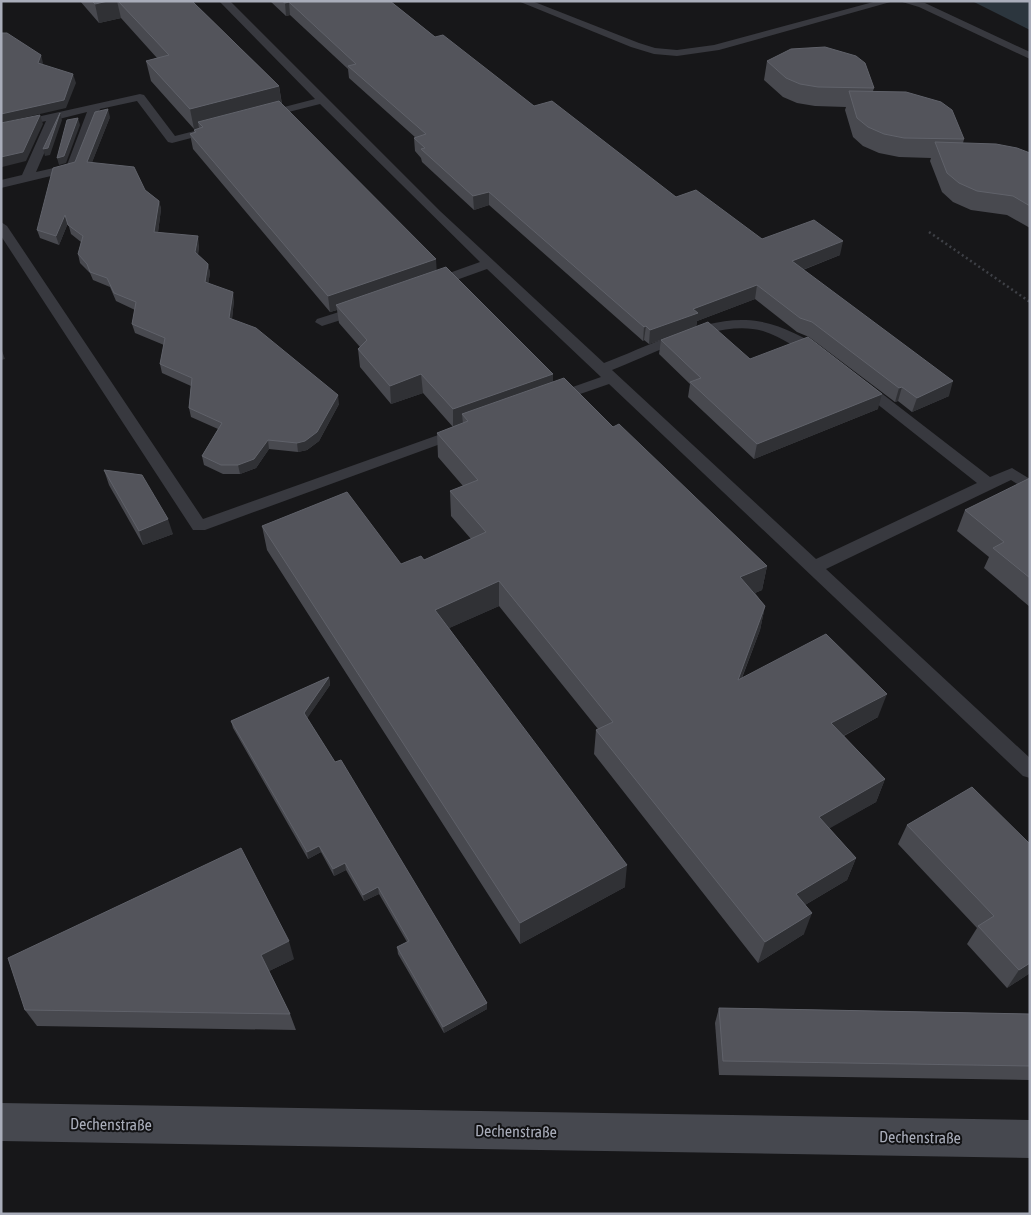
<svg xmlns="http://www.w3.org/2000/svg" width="1031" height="1215" font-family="'Asap Condensed',sans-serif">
<rect width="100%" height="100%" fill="#171719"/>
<!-- water -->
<polygon fill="#2c363e" points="972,1 1030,1 1030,30"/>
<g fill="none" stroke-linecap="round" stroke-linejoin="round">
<!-- path -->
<polyline stroke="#3e4046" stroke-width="2.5" stroke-dasharray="2 3" stroke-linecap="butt" points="929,232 1030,302"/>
<!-- lane -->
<g fill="#38393f" fill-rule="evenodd">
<path d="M219 1H230L440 211 604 363C646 347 701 318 746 320 774 321 801 335 824 350L826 353 819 357C801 353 783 337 763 331 718 318 654 354 612 370L816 559 977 483 857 388 855 385 857 382H867L990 477 1012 468 1030 479V492L1011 480 826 569 1030 758V778L1023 776 609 384 560 401H550L548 398 550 395 601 377 487 269 437 287H427L425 284 427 281 480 262 320 104 265 118 261 117V113L315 99Z"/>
<polygon points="518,1 532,1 639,43 655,48 677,50 714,45 877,1 894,1 719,50 677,56 654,54 631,47"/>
<polygon points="899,1 925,3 1030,52 1030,59 919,7"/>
<path d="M140 94 144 95 175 136 214 126 220 129 218 131 172 143 168 142 137 101 100 109 76 170 1 188V180L22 175 46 121 1 131V125ZM87 112 67 165 36 172 59 119Z"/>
<polygon points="1,222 7,226 203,519 455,429 465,429 468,432 465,435 205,530 193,530 1,236"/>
<polygon points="361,305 366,306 368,309 366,312 322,326 315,322 317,319"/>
</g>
<!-- secondary -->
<polygon fill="#46484f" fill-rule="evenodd" points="1,1103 1030,1120 1030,1158 1,1141"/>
</g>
<!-- wall -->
<g fill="#48494f">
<polygon points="80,1 192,1 279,86 282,104 436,270 553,382 613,427 767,566 762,590 755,593 765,606 760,630 742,678 878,717 844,736 885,779 876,802 829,828 856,858 847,880 805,905 804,934 758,963 594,754 596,730 598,729 499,606 449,628 625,887 520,944 267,550 262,526 401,564 424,560 471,539 451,516 450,491 463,486 438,457 437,433 453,427 423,393 391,404 360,367 358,349 360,347 339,323 337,310 330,312 193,149 190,134 194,132 194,130 199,128 194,129 151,81 146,61 157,58 121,18 99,23"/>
<polygon points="270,1 390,1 435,37 534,106 676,197 762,239 840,255 803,270 949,396 912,412 898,401 895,402 809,337 797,332 755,299 697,321 696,327 750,359 878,409 754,459 688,397 690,384 659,354 661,340 649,344 644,340 643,341 489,205 474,210 422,162 421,158 415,151 414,138 416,138 349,78 348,69 290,15 286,16"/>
<polygon points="767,61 874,88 873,91 964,139 963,143 1030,153 1030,228 1007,215 971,210 953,202 942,192 930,161 931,158 899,157 879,153 863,146 853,137 845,110 846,107 815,106 797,103 783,97 764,80"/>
<polygon points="110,117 92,162 145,190 159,201 161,209 158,232 199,245 198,255 208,264 210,273 208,284 234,300 232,319 339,404 319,441 307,450 298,452 269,449 256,468 240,474 223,474 204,465 202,456 218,429 191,417 189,408 191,386 162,373 160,364 164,345 135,333 132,324 135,310 116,301 110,287 93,280 90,273 80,263 78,254 81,242 71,234 68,223 59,245 40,238 37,230 75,162"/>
<polygon points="104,470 173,534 143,545 109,485"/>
<polygon points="1030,478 1030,607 984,568 989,557 957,531 965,510"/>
<polygon points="329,677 330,685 307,718 487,1003 487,1009 444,1033 398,954 397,947 407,942 379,894 364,901 346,870 334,876 321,852 308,859 233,728 231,721"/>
<polygon points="907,825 1030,844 1030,973 1007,988 967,944 977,928 898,844"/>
<polygon points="294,959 269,971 290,1014 296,1030 37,1026 25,1010"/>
<polygon points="719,1008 1030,1014 1030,1080 719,1075 715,1023"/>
</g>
<!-- shaded-wall -->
<g fill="#303135">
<polygon points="108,1 117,1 121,18 99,23 95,4"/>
<polygon points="289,2 290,15 286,16 285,3"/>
<polygon points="41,55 43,63 40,72 38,63"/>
<polygon points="73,74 76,83 66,108 1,123 1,114"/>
<polygon points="279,86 282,106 198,122 199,128 194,129 190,109"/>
<polygon points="108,109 110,117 89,170 87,162"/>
<polygon points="60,113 62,120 50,155 45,156 43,149"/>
<polygon points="40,115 43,124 26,161 2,167 1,157"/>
<polygon points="78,118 80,125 66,163 59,165 57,158"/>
<polygon points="489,192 489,205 474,210 473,196"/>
<polygon points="159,201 161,209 157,240 154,232"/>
<polygon points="65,215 68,223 59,245 56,236"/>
<polygon points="198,236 199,245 197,261 195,252"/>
<polygon points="843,241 840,255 789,275 792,261"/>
<polygon points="436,259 437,275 336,305 337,310 330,312 328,296"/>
<polygon points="208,264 210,273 207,291 205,282"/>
<polygon points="757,285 755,299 697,321 696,327 649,344 650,330 693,309"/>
<polygon points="233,292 234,300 231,327 229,318"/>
<polygon points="646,326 644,340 643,341 644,327"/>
<polygon points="1,348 5,359 1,360"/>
<polygon points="421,374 423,393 391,404 390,386"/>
<polygon points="553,374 553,392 462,414 463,424 453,428 453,409"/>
<polygon points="953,381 949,396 912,412 917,398"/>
<polygon points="902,387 898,401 895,402 899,388"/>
<polygon points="882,394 878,409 754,459 757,444"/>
<polygon points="338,395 339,404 319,441 307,450 298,452 297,443"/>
<polygon points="268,440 269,449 256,468 240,474 238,465"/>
<polygon points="168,519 173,534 143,545 139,531"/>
<polygon points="767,566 762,590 735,601 740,577"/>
<polygon points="499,581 499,606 436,634 435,610"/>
<polygon points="765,606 760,630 732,703 738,680"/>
<polygon points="329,677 330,685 306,720 304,713"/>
<polygon points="887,694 878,717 824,746 831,723"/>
<polygon points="885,779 876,802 811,839 819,817"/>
<polygon points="319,846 321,852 308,859 307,852"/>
<polygon points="856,858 847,880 788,915 796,894"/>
<polygon points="345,863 346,870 334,876 333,869"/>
<polygon points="627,865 625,887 520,944 520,923"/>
<polygon points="378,887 379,894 364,901 363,895"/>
<polygon points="812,913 804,934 758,963 765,942"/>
<polygon points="289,941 294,959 267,972 261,955"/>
<polygon points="1030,963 1030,973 1007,988 1019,970"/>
<polygon points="487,1003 487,1009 444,1033 443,1027"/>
</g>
<!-- building -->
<g fill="#53545b" stroke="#60626a">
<polygon points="92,1 108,1 95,4"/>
<polygon points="118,1 192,1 279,86 190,109 146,61 169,55"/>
<polygon points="282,1 390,1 435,37 443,35 534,106 552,101 676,197 696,190 762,239 814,220 843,241 792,261 953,381 917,398 902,387 899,388 812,322 800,318 757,285 693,309 698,313 650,330 646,326 644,327 489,192 473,196 421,149 425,148 414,138 426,134 348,66 356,64 289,2 285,3"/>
<polygon points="1,33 7,33 41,55 38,63 73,74 64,100 1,114"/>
<polygon points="825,47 856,56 865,63 874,88 818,87 800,84 786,78 767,61 791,49"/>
<polygon points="849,91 906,92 941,102 952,110 964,139 904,138 884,134 868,127 857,118"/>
<polygon points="279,101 436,259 328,296 190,134 196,132 194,130 203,127 198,122"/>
<polygon points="108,109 87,162 134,167 145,190 159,201 154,232 198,236 195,252 208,264 205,282 233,292 229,318 256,328 338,395 317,432 305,441 297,443 268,440 254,459 238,465 221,465 202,456 222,423 189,408 192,378 160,364 165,338 132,324 136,302 114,293 107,278 90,272 87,264 78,254 83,236 68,225 65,215 56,236 37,230 53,168 75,162 95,112"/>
<polygon points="60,113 48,148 43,149"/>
<polygon points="40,115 23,152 1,157 1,123"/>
<polygon points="78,118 64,156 57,158 67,120"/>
<polygon points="935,142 996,144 1017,148 1030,153 1030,206 1013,196 977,191 959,183 947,173"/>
<polygon points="446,267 553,374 453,409 421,374 390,386 358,349 367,340 336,305"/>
<polygon points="708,322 750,359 808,337 882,394 757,444 690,382 701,378 661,340"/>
<polygon points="564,378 613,427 619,424 767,566 740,577 765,606 738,680 826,634 887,694 831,723 885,779 819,817 856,858 796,894 812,913 765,942 596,730 613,722 499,581 435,610 627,865 520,923 262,526 347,492 401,564 421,556 424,560 486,532 450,491 478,480 437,433 468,421 462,414"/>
<polygon points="104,470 142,475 168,519 139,531"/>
<polygon points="1030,478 1030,578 993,548 1004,542 965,510"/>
<polygon points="329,677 304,713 335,762 341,760 487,1003 443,1027 397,947 409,941 378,887 363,895 345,863 333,869 319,846 307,852 231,721"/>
<polygon points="972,787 1030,844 1030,963 1019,970 978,926 994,916 907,825"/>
<polygon points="241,848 289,941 261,955 290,1014 25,1010 8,958"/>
<polygon points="719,1008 1030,1014 1030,1066 723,1061"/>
</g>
<g text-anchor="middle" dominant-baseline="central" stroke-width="4" stroke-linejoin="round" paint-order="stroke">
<!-- near-street labels -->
<g font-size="16" fill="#a9adba" stroke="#121214">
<text transform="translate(111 1124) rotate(1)">Dechenstraße</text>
<text transform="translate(516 1131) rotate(1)">Dechenstraße</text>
<text transform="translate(920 1137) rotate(1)">Dechenstraße</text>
</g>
</g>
<!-- border -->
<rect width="1031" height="1215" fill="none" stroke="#a9adba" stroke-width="5"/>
</svg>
